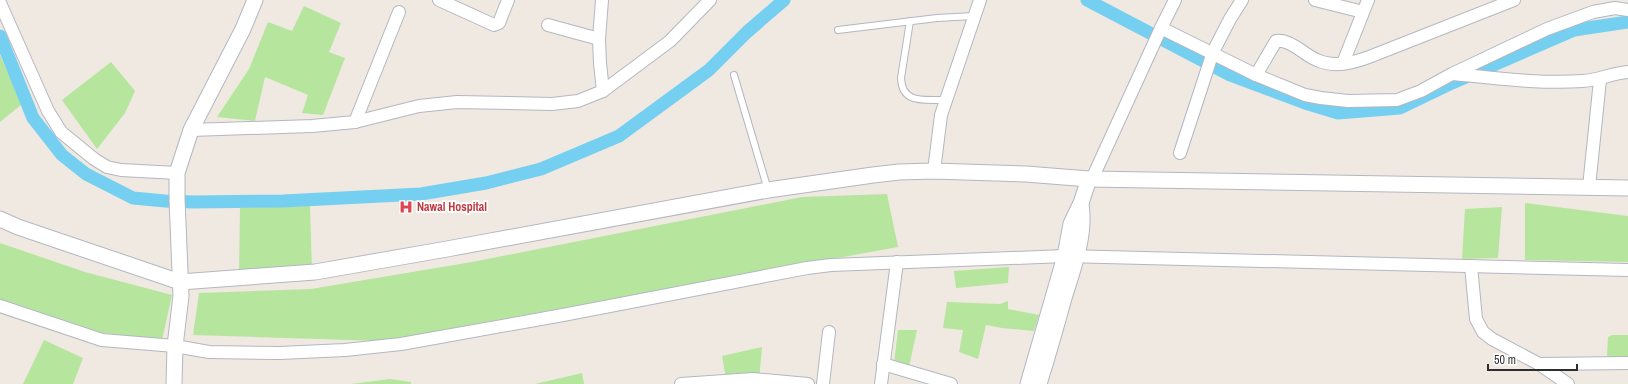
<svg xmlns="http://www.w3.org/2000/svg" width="1628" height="384" font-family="'Archivo Narrow',sans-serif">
<rect width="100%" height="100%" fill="#efe9e1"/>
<!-- green -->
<g fill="#b6e59e">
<polygon points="304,6 341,23 329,52 345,58 323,115 302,113 308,95 265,77 255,121 217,117 249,69 268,22 292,31"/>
<polygon points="0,55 22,104 0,122"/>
<polygon points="111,62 135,91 125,113 97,149 62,100"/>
<polygon points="887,194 898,247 382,341 193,335 199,293 311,289 472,262 802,197"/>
<polygon points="1525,203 1628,216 1628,262 1525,260"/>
<polygon points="310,206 312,273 239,274 240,208"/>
<polygon points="1502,207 1498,258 1462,259 1465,209"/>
<polygon points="0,243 85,272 172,295 162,340 93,332 0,303"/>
<polygon points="1009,267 1008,283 956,288 954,271"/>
<polygon points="1008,301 1008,309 1039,315 1034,331 1002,328 986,325 978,359 959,352 963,330 943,328 947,302 1000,304"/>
<polygon points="898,330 917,330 909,367 894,363"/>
<polygon points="1612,335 1628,335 1628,358 1607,356 1608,337"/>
<polygon points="44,340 83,358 73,384 23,384"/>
<polygon points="762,347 759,381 727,384 722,356"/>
<polygon points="582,373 584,384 535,384"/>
<polygon points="390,379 411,382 411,384 351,384"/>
</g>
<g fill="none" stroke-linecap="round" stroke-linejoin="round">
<!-- canal -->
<g stroke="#75cff0" stroke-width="13">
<polyline points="1087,0 1230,75 1305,103 1338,113 1400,108 1452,83 1574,30 1628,22"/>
<polyline points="0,36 33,118 62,155 86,174 133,198 165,201 193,202 283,201 421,194 486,183 541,169 619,136 709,70 747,32 784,0"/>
</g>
<!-- service casing -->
<g stroke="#b4b7c1" stroke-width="8">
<g id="service">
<path d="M910 21 901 78C902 105 925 99 945 100"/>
<polyline points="838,30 937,18 974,16"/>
<polyline points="734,75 768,190"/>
</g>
</g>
<!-- minor casing -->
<g stroke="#b4b7c1" stroke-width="14">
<g id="minor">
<polyline points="439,0 494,25 499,23 508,0"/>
<polyline points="602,0 599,39 600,63 603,91"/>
<polyline points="1315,0 1363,12"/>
<polyline points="0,3 48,111 61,132 94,159 107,167 121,170 177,173"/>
<polyline points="548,25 599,39"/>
<polyline points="1161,28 1256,75 1305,95 1321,98 1348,101 1397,100 1421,91 1452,74 1547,29 1593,12 1615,8 1628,10"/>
<polyline points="1343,63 1368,0"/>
<path d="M1453 74C1496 78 1539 84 1583 81 1600 80 1612 73 1628 72"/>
<path d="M1256 75 1276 41C1291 39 1304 55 1317 60 1334 68 1353 63 1369 57L1514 0"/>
<polyline points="355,122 399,12"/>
<polyline points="191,130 312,126 355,122 419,106 457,102 552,104 578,101 603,91 670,41 710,0"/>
<polyline points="1180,153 1213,52 1230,19 1242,0"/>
<polyline points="934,171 941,115 980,0"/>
<polyline points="1092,179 1161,28 1175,0"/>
<polyline points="1589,187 1600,80"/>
<polyline points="1471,266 1476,319 1483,332 1492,339 1539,364 1568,384"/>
<polyline points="0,306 102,340 175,346 209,352 280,353 345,350 401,344 563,315 807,268 831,265 1065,256 1628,270"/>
<polyline points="883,364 951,384"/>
<polyline points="1539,364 1628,363"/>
<polyline points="681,384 753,379 808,384"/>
<polyline points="823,384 829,332"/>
<polyline points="881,384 897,262"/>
</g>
</g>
<!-- tertiary casing -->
<g stroke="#b4b7c1" stroke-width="17">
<g id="tertiary">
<polyline points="0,219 18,227 180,282 315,272 447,249 768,190 873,175 899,172 934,171 1026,174 1089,179 1628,188"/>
<polyline points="174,384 175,346 181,296 177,199 177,173 191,130 243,29 255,0"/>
<polyline points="1028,384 1065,256 1071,224 1081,203 1089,179"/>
<path d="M1039 384C1048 355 1056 327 1064 298 1073 269 1086 235 1081 204"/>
</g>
</g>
<!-- service -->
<use href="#service" stroke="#fff" stroke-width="6"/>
<!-- minor -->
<use href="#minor" stroke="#fff" stroke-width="12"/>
<!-- tertiary -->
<use href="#tertiary" stroke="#fff" stroke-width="15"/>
</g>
<!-- icons -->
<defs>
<g id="hospital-bare" transform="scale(1.08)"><path d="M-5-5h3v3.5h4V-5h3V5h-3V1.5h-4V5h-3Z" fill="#e0444e" stroke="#fff" stroke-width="2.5" paint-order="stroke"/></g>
</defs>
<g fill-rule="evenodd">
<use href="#hospital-bare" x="406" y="207"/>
</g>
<g text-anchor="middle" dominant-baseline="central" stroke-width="3.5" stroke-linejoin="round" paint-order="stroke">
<!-- health labels -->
<g font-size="12" font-weight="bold" fill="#be3a42" stroke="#fff" text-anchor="start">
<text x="417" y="207">Nawal Hospital</text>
</g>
</g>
<!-- scale -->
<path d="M1488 364v6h89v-6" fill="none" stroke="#2e2e2e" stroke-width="2"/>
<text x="1494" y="364" font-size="12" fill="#2e2e2e" stroke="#ffffff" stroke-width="3" paint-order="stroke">50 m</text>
</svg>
